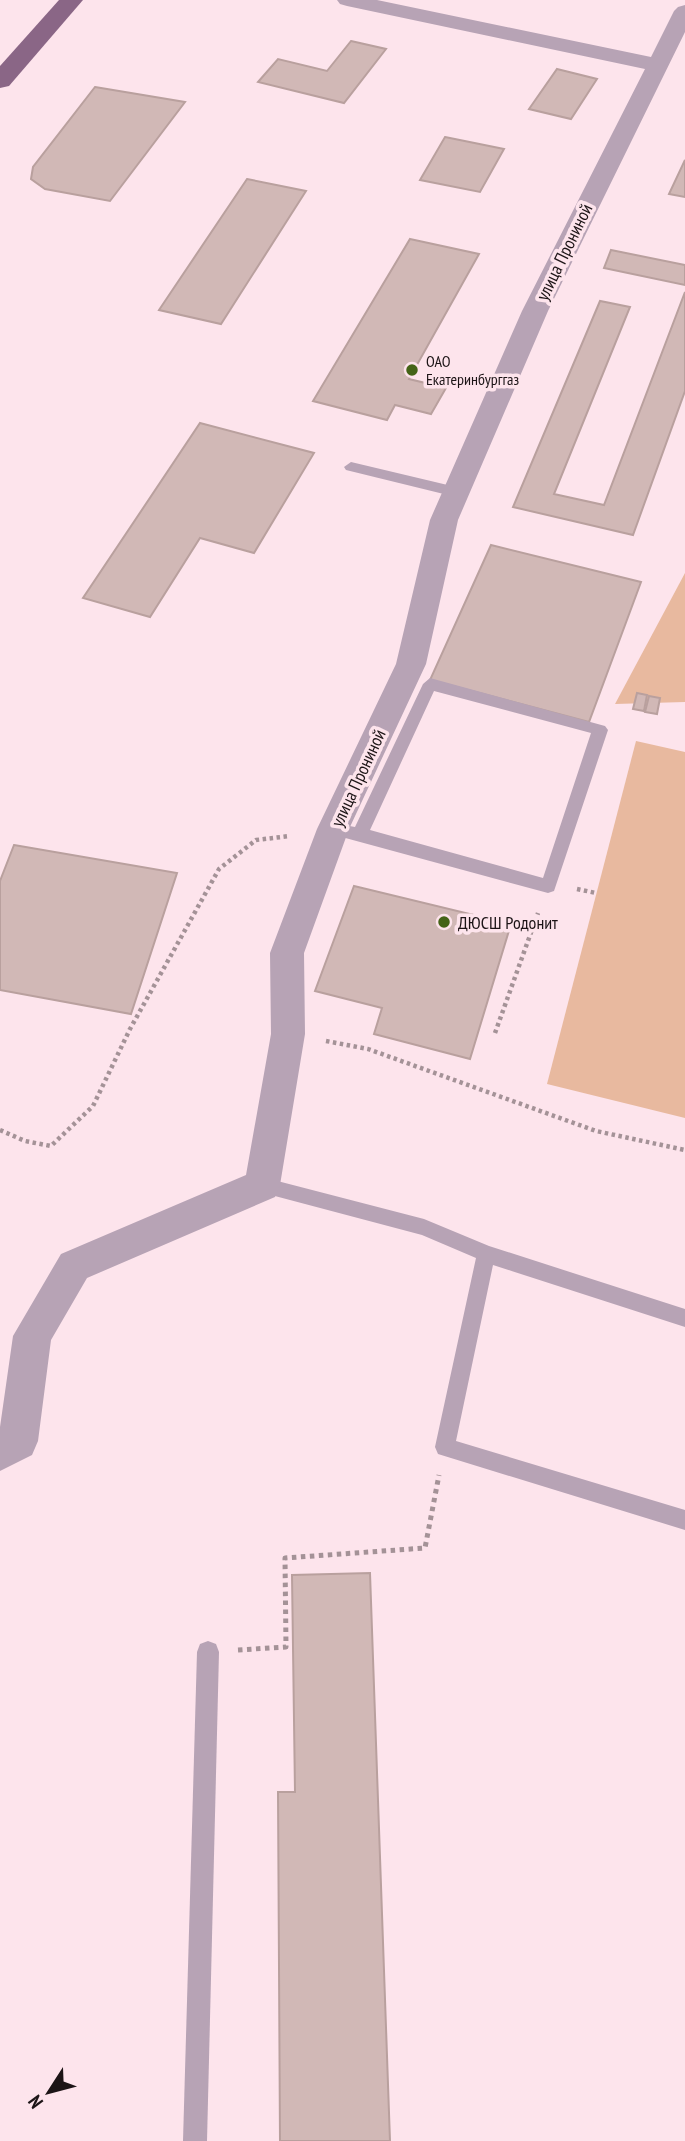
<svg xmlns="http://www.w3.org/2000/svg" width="685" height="2141" font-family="'PT Sans Narrow',sans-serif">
<rect width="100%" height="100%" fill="#fde4ec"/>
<!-- green -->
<g fill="#e8b99f">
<polygon points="685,573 685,702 615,704"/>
<polygon points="636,741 685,752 685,1118 547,1084"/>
</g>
<!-- building -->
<g fill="#d1b8b6" stroke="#b9a09e" stroke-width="2">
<polygon points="351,41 386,49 344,103 258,82 278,59 327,71"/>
<polygon points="557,69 597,79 571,119 529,109"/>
<polygon points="95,87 185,102 110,201 45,189 31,179 33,167"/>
<polygon points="445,137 504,149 480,192 420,180"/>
<polygon points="685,160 685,197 669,194"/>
<polygon points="247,179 306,191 221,324 159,310"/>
<polygon points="410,239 479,254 409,379 446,388 431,414 395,405 387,420 313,401"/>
<polygon points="611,250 685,265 685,285 604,268"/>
<polygon points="685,292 685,391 633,535 513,507 600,301 630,307 554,494 604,505"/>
<polygon points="200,423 314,453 254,553 200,538 150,617 83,598"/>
<polygon points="491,545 641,582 589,722 430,680"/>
<polygon points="637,693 647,695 644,711 633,709"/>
<polygon points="649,696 660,698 657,714 645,712"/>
<polygon points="14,845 177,873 131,1014 0,990 0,881"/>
<polygon points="354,886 511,924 470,1059 374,1034 382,1008 315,991"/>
<polygon points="370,1573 390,2141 280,2141 278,1792 295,1792 292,1575"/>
</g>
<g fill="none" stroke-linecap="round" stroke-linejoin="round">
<!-- path-far1 -->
<g stroke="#a49297" stroke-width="4.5" stroke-dasharray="3.5 3.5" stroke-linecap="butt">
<polyline points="577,889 596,893"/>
<polyline points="495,1033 538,913"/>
<polyline points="326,1041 368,1049 596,1131 685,1150"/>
<polyline points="0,1130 25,1141 51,1146 93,1106 130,1029 219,869 256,840 290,836"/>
</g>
<!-- path -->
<polyline stroke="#a49297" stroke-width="5" stroke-dasharray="4.5 4.5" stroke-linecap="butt" points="238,1650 286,1647 285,1558 425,1548 439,1475"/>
<!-- service -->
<g fill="#b7a3b5" fill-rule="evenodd">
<polygon points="351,462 456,487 463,492 456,497 346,470 344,467"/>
<path d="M430 678 605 726 608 730 554 891 548 893 327 833 325 829 327 825 333 823 355 827 423 684ZM434 691 591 733 543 878 370 830Z"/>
<polygon points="262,1177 424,1219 489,1246 685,1309 685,1327 493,1265 456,1441 685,1510 685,1530 438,1454 435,1447 476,1258 422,1235 256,1191 253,1185 256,1179"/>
<polygon points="208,1641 216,1644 219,1652 207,2141 183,2141 197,1652 200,1644"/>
</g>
<!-- minor -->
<polygon fill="#b7a3b5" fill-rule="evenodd" points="337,0 377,0 651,57 674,11 678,7 685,5 685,32 548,311 458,520 426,664 349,829 304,953 305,1034 280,1185 275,1197 87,1278 51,1340 38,1441 32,1455 0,1471 0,1427 13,1336 61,1254 246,1175 271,1034 270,953 317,829 396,664 430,520 522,311 645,69 347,6 340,4"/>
<!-- primary -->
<polygon fill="#8a6686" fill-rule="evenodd" points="59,0 83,0 9,86 0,88 0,66"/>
</g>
<!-- markers -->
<g fill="#446317" stroke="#fde4ec" stroke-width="2.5">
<circle cx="412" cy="370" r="7"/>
<circle cx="444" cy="922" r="7"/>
</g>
<g text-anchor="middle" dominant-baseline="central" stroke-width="7" stroke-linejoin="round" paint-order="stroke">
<!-- far-poi labels -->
<g font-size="16" fill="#1c1416" stroke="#fde4ec" text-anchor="start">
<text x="426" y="361">ОАО<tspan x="426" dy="18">Екатеринбурггаз</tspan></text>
</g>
<!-- street labels -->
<g font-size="18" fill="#1c1416" stroke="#fde4ec">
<text transform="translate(564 252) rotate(-64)">улица Прониной</text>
<text transform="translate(358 778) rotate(-65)">улица Прониной</text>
</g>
<!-- poi labels -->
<g font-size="18" fill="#1c1416" stroke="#fde4ec" text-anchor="start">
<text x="458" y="922">ДЮСШ Родонит</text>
</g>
</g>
<!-- north arrow -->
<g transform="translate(49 2092) rotate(234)" stroke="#fde4ec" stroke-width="5" paint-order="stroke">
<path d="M0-5L12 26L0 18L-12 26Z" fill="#1c1416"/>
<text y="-10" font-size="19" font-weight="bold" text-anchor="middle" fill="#1c1416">N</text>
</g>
</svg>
